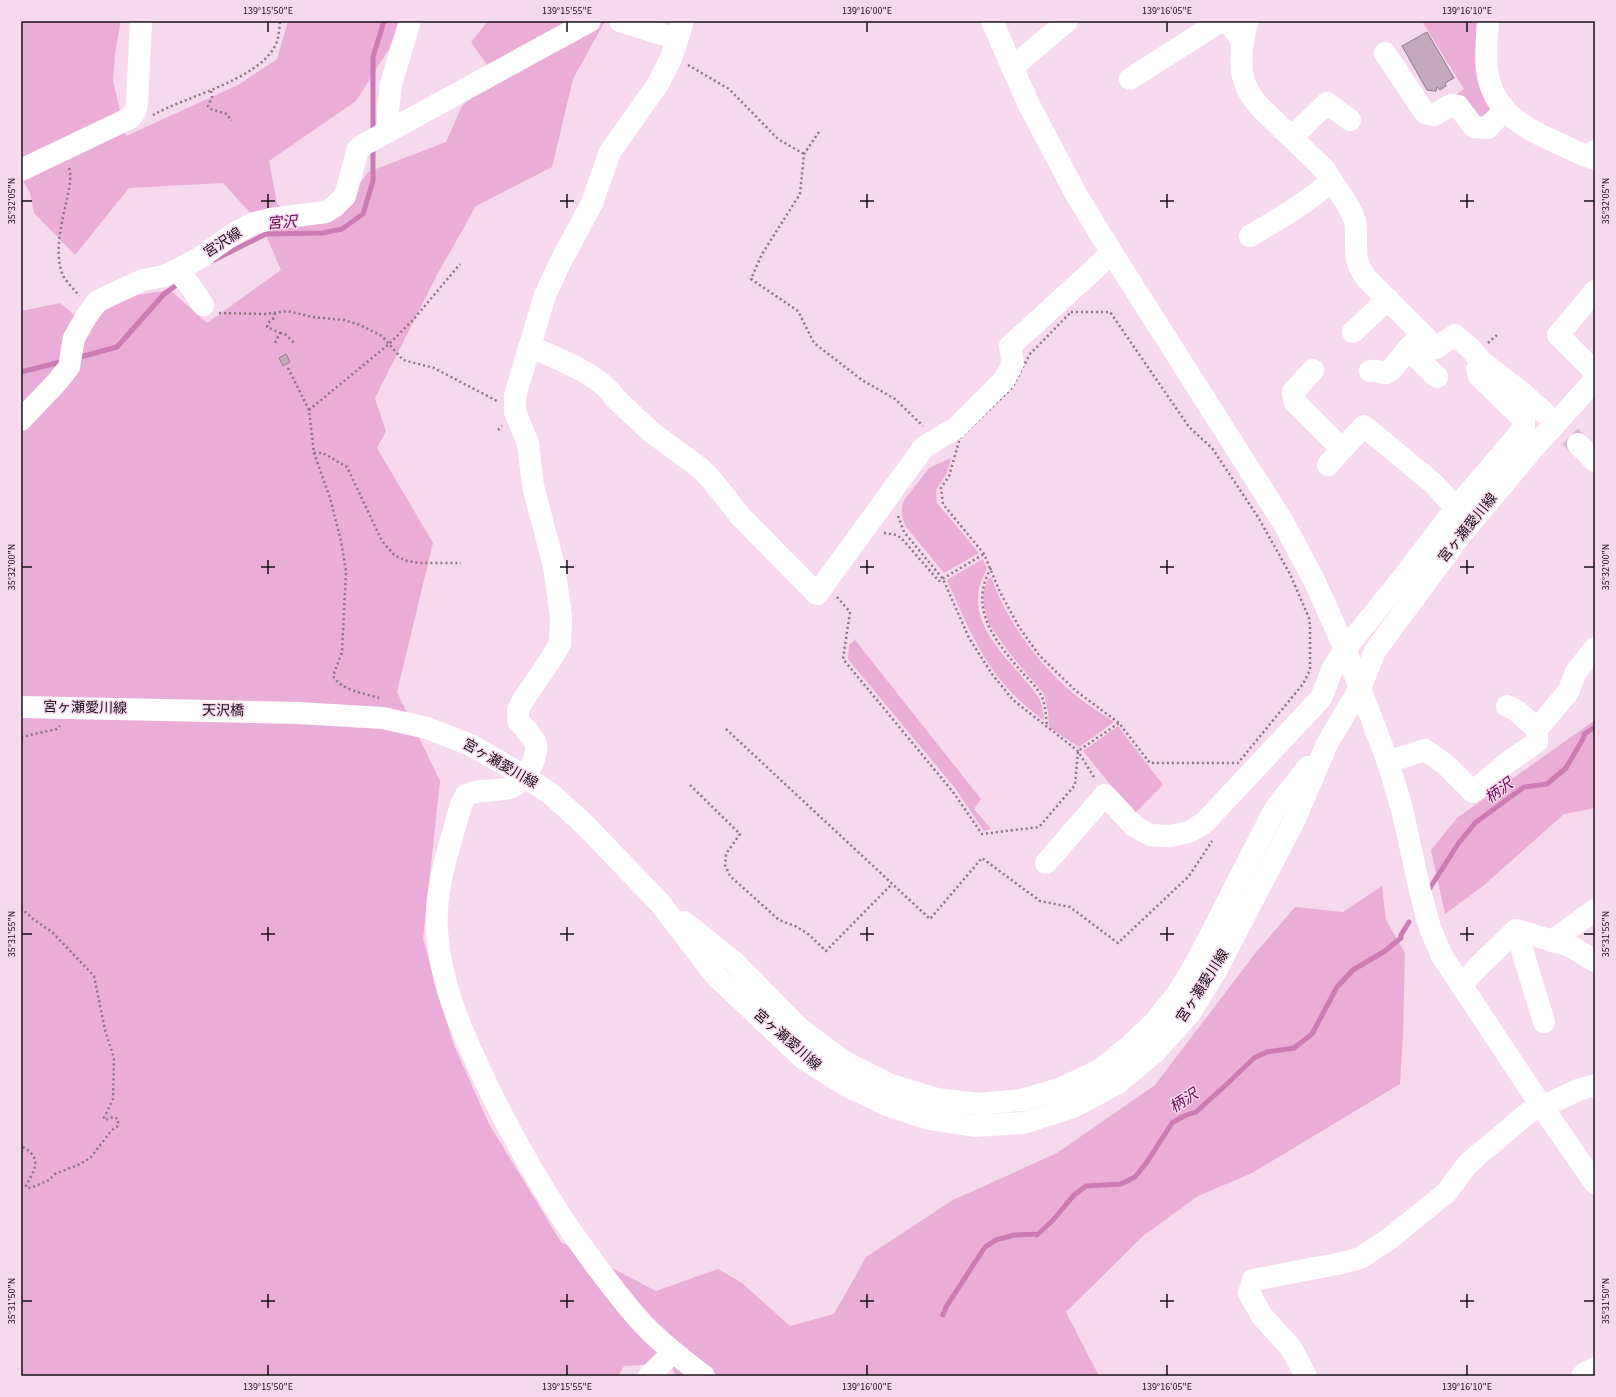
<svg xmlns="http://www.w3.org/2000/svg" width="1616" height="1397" font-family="'Source Sans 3','Noto Sans JP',sans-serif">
<rect width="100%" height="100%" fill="#f7d9ed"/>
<!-- green -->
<g fill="#e9add7">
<polygon points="21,21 121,21 115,53 113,81 126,136 238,85 277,59 288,21 400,21 389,49 356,101 269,161 277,203 300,227 333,221 368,172 446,142 462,106 495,76 471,42 488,21 605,21 573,79 552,167 476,206 437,275 375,398 386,431 377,448 433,543 397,692 440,781 423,939 453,1043 489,1124 561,1242 656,1291 718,1269 742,1283 790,1326 834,1314 866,1257 953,1200 1057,1153 1155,1085 1257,951 1295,907 1343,912 1382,886 1386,920 1405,953 1403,1034 1400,1084 1252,1173 1198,1196 1143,1236 1066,1312 1099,1376 676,1376 670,1363 624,1366 618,1376 21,1376 21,311 60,303 86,325 104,311 137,295 170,290 207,323 281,270 262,226 223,183 129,188 75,255 34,213 30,193 21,177"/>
<polygon points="1428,21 1483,21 1496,105 1480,118 1475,118 1457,94 1464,89 1423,23"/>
<path d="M951 458 947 473 936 490 937 503 979 553 944 573 907 528C902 520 901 512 903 502L929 468Z"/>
<path d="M983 559 987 569C961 613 996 646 1023 678 1029 685 1036 692 1040 700 1042 705 1043 712 1044 718L1043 720C1025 706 1008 691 995 673 974 644 961 611 947 580Z"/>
<path d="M991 577C1007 622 1038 664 1074 694 1086 704 1101 713 1114 722L1079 747 1049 727 1048 712 1044 694 1010 654 989 624 984 608 983 592 988 579Z"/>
<polygon points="855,640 981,799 974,809 991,829 984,831 955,788 848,659 849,645"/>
<polygon points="1595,720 1595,808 1564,814 1483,886 1445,914 1431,850 1457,818"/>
<polygon points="1118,726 1163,785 1134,814 1083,751"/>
</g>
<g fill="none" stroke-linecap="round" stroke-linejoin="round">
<!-- stream -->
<g stroke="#cb7cb5" stroke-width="5">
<polyline points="373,133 373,57 384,21"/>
<polyline points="214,260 266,234 322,233 342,229 363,214 373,181 373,145"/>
<polyline points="76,358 117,347 164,294 181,282"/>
<polyline points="21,372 65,361"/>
<polyline points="1428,891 1458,844 1475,823 1524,787 1547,784 1566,768 1584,737 1584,734 1595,727"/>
<polyline points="943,1315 946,1307 985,1247 996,1240 1014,1235 1038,1234 1037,1235 1053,1220 1074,1195 1086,1186 1121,1184 1135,1177 1147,1162 1172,1123 1184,1116 1196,1112 1228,1083 1254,1058 1267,1052 1294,1048 1312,1034 1337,987 1353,970 1385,951 1401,938 1401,935 1409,922"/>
</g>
</g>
<!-- building -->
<g fill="#c5a8bc" stroke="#95798c">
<polygon points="1427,32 1454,78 1445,83 1446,86 1440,90 1437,87 1436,91 1434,91 1427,90 1402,46"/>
<polygon points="286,354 290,362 283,366 279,358"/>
</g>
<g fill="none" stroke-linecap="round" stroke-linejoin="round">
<!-- minor-tunnel -->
<polyline stroke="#d6bbcd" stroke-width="22" stroke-dasharray="22 11" stroke-linecap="butt" points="1546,414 1578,444"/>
<!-- path -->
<g stroke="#877381" stroke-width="2.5" stroke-dasharray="2 3" stroke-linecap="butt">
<polyline points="688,65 729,89 778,139 804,154"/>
<polyline points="211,91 212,97 208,106 210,109 227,114 231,121"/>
<path d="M153 115C187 96 254 81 274 48 279 40 279 30 280 21"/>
<polyline points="819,132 804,154 800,194 762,254 751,279 798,311 814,343 862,380 895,399 923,426"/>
<path d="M69 168C72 177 69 189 67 199 62 221 54 251 62 273 65 281 74 289 79 296"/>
<polygon points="1071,312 1110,312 1189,427 1212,448 1258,517 1290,574 1309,618 1310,626 1310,670 1303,684 1238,763 1150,763 1119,723 1076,691 1039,655 1019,627 1000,592 984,554 943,504 941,488 949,476 960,438 1012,388 1030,354"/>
<polyline points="219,313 266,314 288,311 312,317 344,320 360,325 382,336 403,360 434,368 497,401"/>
<polyline points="275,313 273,319 268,323 267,327 280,333 275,343 276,345"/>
<polyline points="280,333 285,334 294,343"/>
<polyline points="1488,343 1498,334"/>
<path d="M288 368 309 410 314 453 330 498 341 541 346 571 342 652 333 676C342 691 364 693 379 698"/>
<polyline points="309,410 389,344 413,320 460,264"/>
<polyline points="498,430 502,426"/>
<polyline points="314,453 323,453 347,467 382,541 394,555 407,561 420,563 461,563"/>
<polyline points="898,516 904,532 943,579 969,638 992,674 1013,700 1078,751 1095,779"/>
<polyline points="884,533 897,535 903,540 939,581 984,554"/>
<path d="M991 568C968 608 995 641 1021 671 1028 679 1038 688 1042 697 1046 707 1046 717 1047 727"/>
<polyline points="837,597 850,612 843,659 953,792 982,834 1039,827 1075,785 1078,751 1119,723"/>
<polyline points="726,729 930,919 982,858 1040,901 1070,907 1118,943 1189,876 1212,841"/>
<polyline points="21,737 57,729 60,726"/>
<polyline points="690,785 740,834 726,854 725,865 730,876 779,920 795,926 807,933 826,951 892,884"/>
<path d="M21 908 33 919 52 932 94 976 105 1030 114 1058 113 1099 104 1118 105 1120 113 1117 118 1119V1126L112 1130 90 1158 80 1164 55 1174 49 1180 31 1188H27L26 1186C31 1175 41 1164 31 1153 28 1149 24 1149 21 1145"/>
</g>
<!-- minor -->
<g stroke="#fff" stroke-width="22">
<polyline points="620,21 677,39"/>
<path d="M683 21 671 58 658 84 610 152 592 203 561 261 545 295 515 396V412L528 443 533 486 554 566 561 617 560 644 551 659 522 702 518 710V720C523 727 530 733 534 740 542 753 525 781 512 787 502 791 491 790 481 791 476 791 471 794 466 795L461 805C450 845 434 889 437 931 440 984 463 1034 485 1081 516 1145 551 1206 594 1263 610 1284 625 1305 644 1325 662 1344 683 1360 704 1376"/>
<polyline points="992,21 1028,103 1076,194 1112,253 1283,522 1315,582 1345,649 1388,762 1402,809 1421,895 1430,928 1442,956 1542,1107 1595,1183"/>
<path d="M1248 21C1244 30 1243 39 1242 49 1240 74 1243 88 1260 107L1325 170C1334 187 1349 202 1355 221 1356 226 1356 232 1356 237 1356 255 1355 262 1366 278L1436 348 1455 335 1471 349 1481 361 1521 392 1546 414"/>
<path d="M1488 21C1487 37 1485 55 1487 70 1492 109 1520 126 1553 141 1566 146 1578 154 1592 158L1595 151"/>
<polyline points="1385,53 1425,113 1434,115 1451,105 1458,106 1474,127 1488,128 1504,110"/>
<polyline points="1012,68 1067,21"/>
<polyline points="1130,79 1219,22 1230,24 1242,40"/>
<polyline points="388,131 388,110 391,84 410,21"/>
<polyline points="1292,137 1327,103 1350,120"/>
<polyline points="21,170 130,118 135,112 137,104 141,21"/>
<path d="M1250 236C1278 219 1307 203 1331 181"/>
<polyline points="177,270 191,287 203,305"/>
<polyline points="1595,291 1558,335 1595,372"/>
<polyline points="1353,332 1388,299"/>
<path d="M529 346C554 357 601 375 614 397L651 432 700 468 711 479 741 517 817 594 924 447 956 428 1004 380 1013 363 1010 346 1112 253"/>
<polyline points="1409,348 1411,352 1437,377"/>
<polyline points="1313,370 1293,392 1294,401 1342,449 1364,426 1434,484 1456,508"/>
<path d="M1370 371C1376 370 1381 373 1386 373L1391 370 1409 348 1412 346 1420 333"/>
<polyline points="21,420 57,382 69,367 74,338 86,317 97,302 108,296 143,280 164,276 177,270 201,257 235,233 254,223 271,219 326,212 334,207 345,196 358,149 365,144 590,21"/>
<polyline points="1578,444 1595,461"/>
<polyline points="1328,465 1342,449"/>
<polyline points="1507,706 1517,711 1537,729"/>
<polyline points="1388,762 1425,750 1445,764 1473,792 1508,762 1537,742 1537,729 1568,692 1576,672 1595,648"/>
<polyline points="1046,863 1105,795 1134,826 1150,835 1170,836 1189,832 1204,823 1321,698 1332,670 1345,649 1398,584 1456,508 1524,428 1524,420 1479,376 1477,369 1481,361"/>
<polyline points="1516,930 1544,1022"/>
<polyline points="1552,941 1595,910"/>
<polyline points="1461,985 1480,965 1516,930 1570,946 1595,961"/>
<polyline points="1542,1107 1578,1090 1595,1085"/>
<polyline points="649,1376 673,1352"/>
<polyline points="1306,1376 1291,1348 1262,1316 1249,1293 1253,1280 1342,1263 1360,1258 1389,1239 1446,1193 1467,1165 1478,1155 1540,1103"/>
<polyline points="1582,1376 1585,1373 1595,1368"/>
</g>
<!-- major -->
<g stroke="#fff" stroke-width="22">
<polyline points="21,707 298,713 383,718 427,728 473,746 524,776 551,794 583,823 660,903 716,976 804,1059 845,1085 887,1105 929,1119 975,1126 1023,1123 1073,1107 1118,1083 1156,1051 1190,1013 1217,969 1295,819 1327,744 1360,688 1375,651 1460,536 1536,445 1595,380"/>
<polyline points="684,922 733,961 799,1028 843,1061 891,1085 937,1099 979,1104 1021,1100 1062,1088 1100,1070 1127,1048 1154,1023 1177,994 1196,963 1275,809 1308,767"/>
</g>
</g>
<!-- ticks -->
<path fill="none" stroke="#190f16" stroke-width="1.5" d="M268 22V32M567 22V32M867 22V32M1167 22V32M1467 22V32M268 194V208M567 194V208M867 194V208M1167 194V208M1467 194V208M22 201H32M261 201H275M560 201H574M860 201H874M1160 201H1174M1460 201H1474M1584 201H1594M268 560V574M567 560V574M867 560V574M1167 560V574M1467 560V574M22 567H32M261 567H275M560 567H574M860 567H874M1160 567H1174M1460 567H1474M1584 567H1594M268 927V941M567 927V941M867 927V941M1167 927V941M1467 927V941M22 934H32M261 934H275M560 934H574M860 934H874M1160 934H1174M1460 934H1474M1584 934H1594M268 1294V1308M567 1294V1308M867 1294V1308M1167 1294V1308M1467 1294V1308M22 1301H32M261 1301H275M560 1301H574M860 1301H874M1160 1301H1174M1460 1301H1474M1584 1301H1594M268 1365V1375M567 1365V1375M867 1365V1375M1167 1365V1375M1467 1365V1375"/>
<g text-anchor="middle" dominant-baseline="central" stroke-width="3" stroke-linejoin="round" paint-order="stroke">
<!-- street labels -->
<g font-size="14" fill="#190f16" stroke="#f7d9ed">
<text transform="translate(223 243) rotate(-33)">宮沢線</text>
<text transform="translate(1468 528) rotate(-51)">宮ヶ瀬愛川線</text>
<text transform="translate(85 708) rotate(1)">宮ヶ瀬愛川線</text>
<text transform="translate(223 711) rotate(1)">天沢橋</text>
<text transform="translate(500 764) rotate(30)">宮ヶ瀬愛川線</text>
<text transform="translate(1203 986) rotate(-57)">宮ヶ瀬愛川線</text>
<text transform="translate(787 1040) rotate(41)">宮ヶ瀬愛川線</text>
</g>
<!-- water labels -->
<g font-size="15" font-style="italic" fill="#680356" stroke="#f7d9ed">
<text transform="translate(282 223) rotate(-4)">宮沢</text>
<text transform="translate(1499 791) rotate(-36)">柄沢</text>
<text transform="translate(1184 1101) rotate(-33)">柄沢</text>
</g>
</g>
<!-- border -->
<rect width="1616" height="1397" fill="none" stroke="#f7d9ed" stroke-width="44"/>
<rect x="22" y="22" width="1572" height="1353" fill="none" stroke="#190f16" stroke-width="1.5"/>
<g font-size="10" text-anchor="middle" fill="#190f16">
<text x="268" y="14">139°15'50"E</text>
<text x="567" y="14">139°15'55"E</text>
<text x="867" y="14">139°16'00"E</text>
<text x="1167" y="14">139°16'05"E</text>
<text x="1467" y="14">139°16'10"E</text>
<text transform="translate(11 201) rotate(-90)" y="4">35°32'05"N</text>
<text transform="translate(1605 201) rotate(-90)" y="4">35°32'05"N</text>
<text transform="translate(11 567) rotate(-90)" y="4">35°32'00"N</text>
<text transform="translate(1605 567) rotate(-90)" y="4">35°32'00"N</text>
<text transform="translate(11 934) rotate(-90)" y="4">35°31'55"N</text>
<text transform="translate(1605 934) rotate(-90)" y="4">35°31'55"N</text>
<text transform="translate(11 1301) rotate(-90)" y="4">35°31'50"N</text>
<text transform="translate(1605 1301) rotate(-90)" y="4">35°31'50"N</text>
<text x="268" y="1390">139°15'50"E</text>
<text x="567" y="1390">139°15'55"E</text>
<text x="867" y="1390">139°16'00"E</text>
<text x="1167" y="1390">139°16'05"E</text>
<text x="1467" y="1390">139°16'10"E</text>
</g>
</svg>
